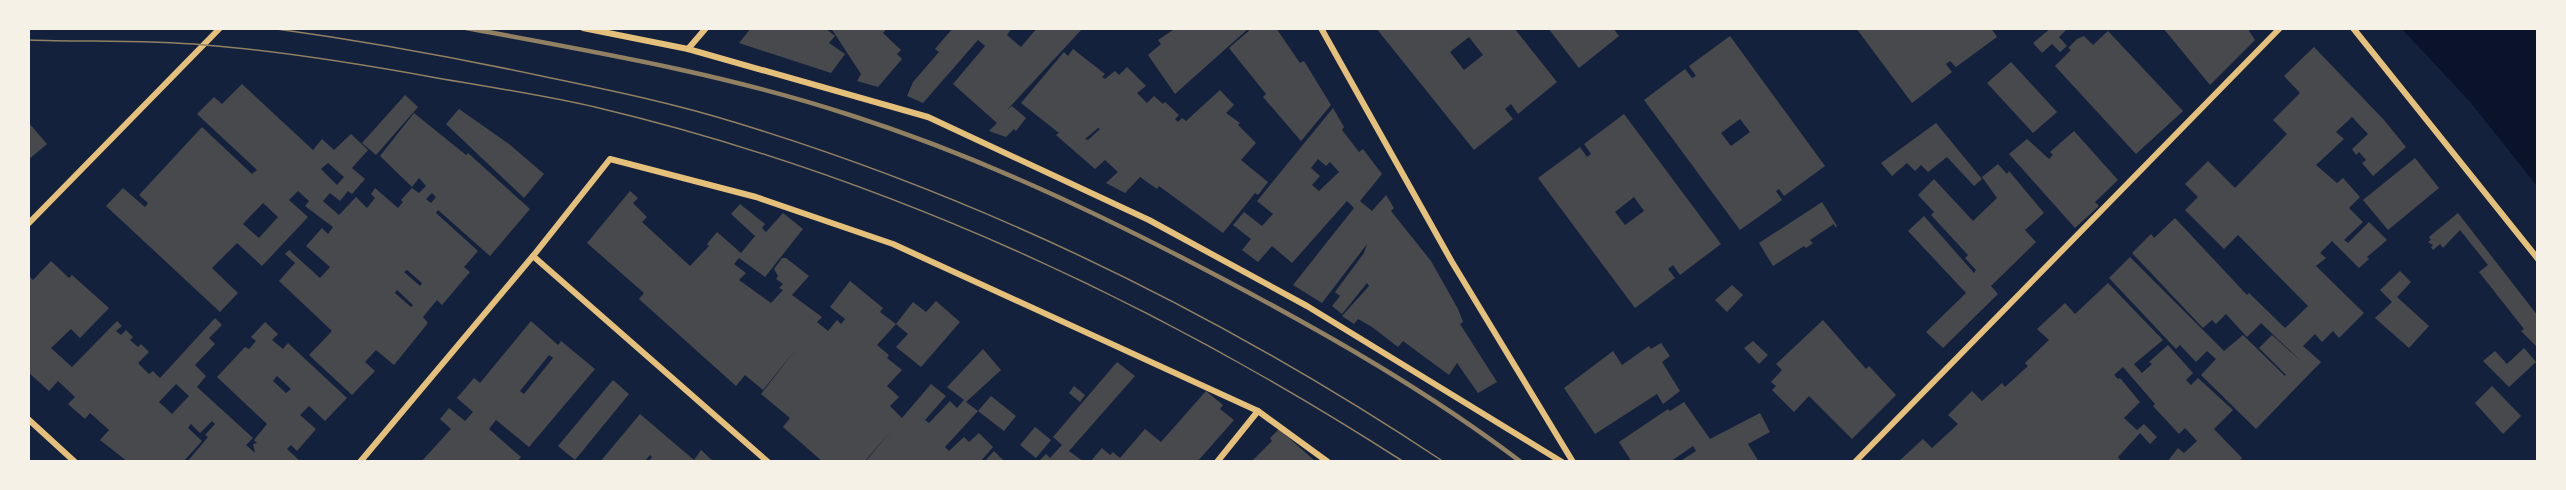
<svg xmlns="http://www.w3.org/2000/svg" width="2566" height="490" font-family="'Archivo Narrow',sans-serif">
<rect width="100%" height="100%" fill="#14213d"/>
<!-- water -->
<polygon fill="#0b132b" points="2402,29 2537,29 2537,186 2471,103"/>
<!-- building -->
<g fill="#48494c" fill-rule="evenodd">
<polygon points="751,28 825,28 835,36 829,43 845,54 831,73 739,43"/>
<polygon points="831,28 887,28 883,33 901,50 897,54 902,59 878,87 857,81 861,74"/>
<polygon points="953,28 1012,28 1007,35 1021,47 1037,28 1083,28 1007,110 1012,106 1026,118 1016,131 1014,129 1006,137 989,131 997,123 953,84 985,46 978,40 923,103 907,96 913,82 939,52 935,49"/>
<polygon points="1176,28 1249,28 1175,94 1148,55 1161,44 1158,40"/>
<polygon points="1252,28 1276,28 1300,63 1304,61 1331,105 1301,141 1263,97 1266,94 1229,48"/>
<path d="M1376 28H1514L1557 82 1518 114 1511 104 1505 109 1513 119 1474 150ZM1469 37 1483 55 1464 70 1450 52Z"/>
<polygon points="1548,28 1613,28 1619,36 1579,68"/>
<polygon points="1856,28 1991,28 1997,37 1956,67 1950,61 1946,64 1952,72 1912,103"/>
<polygon points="2051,28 2068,28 2059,37 2067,46 2060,52 2052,44 2042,53 2033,43"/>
<polygon points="2163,28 2252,28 2249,31 2255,40 2210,85"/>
<polygon points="2108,31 2183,111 2136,154 2055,66 2071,50 2068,48 2077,39 2084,36 2093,45"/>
<path d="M1730 36 1825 166 1784 196 1779 189 1776 191 1782 200 1740 230 1644 100 1685 69 1692 78 1696 76 1689 66ZM1740 119 1750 132 1731 146 1721 133Z"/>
<polygon points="2314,47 2384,120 2406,147 2373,176 2362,163 2366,160 2359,152 2356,155 2352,149 2368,134 2352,117 2336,132 2344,139 2316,165 2337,183 2343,178 2360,197 2349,208 2363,222 2344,240 2348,243 2369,222 2387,240 2367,257 2369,259 2359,268 2332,241 2320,253 2326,258 2316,266 2364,313 2339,338 2333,331 2322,342 2315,334 2303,346 2321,362 2256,429 2201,375 2216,359 2207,351 2196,362 2180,345 2176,349 2109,278 2130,257 2224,351 2243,335 2285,376 2286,375 2259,348 2272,335 2303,363 2261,323 2247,337 2226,314 2216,324 2212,320 2203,328 2132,253 2151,234 2154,238 2175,218 2247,295 2249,293 2285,328 2308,306 2238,235 2224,249 2185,210 2198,197 2185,184 2208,161 2235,188 2264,158 2287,134 2273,120 2300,93 2284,76"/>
<path d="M1073 49 1105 74 1102 77 1105 79 1115 71 1119 75 1127 67 1146 86 1137 93 1147 103 1154 96 1163 104 1165 102 1179 115 1175 119 1178 122 1182 118 1186 121 1220 90 1234 105 1226 113 1240 123 1238 125 1256 143 1241 160 1268 182 1258 195 1255 193 1223 233 1159 186 1157 189 1140 177 1125 193 1106 183 1118 172 1105 160 1095 169 1056 135 1059 133 1021 103 1064 52 1068 56ZM1098 128 1100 129 1088 140 1085 139Z"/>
<polygon points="2011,62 2057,112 2033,133 1987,83"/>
<path d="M242 84 313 150 322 139 334 150 351 134 368 150 352 168 365 179 352 194 348 191 340 201 330 193 323 201 339 215 356 197 367 208 375 198 371 194 375 188 398 208 403 202 401 200 412 188 419 193 426 186 419 178 412 187 380 156 414 113 466 155 468 153 530 209 490 256 438 210 436 213 478 251 464 267 470 272 442 305 437 300 423 317 428 323 394 365 376 350 365 362 375 371 352 395 309 355 332 331 279 281 295 263 285 254 289 250 320 278 330 267 306 246 322 228 328 234 333 227 305 206 309 201 298 191 289 200 308 217 262 266 237 243 212 268 238 293 220 312 106 206 123 188 145 207 148 203 139 195 202 127 252 174 257 170 197 114 214 97 222 104ZM328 163 344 177 337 185 321 169ZM432 193 436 197 431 203 426 199ZM263 203 278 217 259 238 243 224ZM407 270 422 283 420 286 404 272ZM397 290 413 305 411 307 395 293Z"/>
<polygon points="405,95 418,107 376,155 362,143"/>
<path d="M1333 108 1344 127 1342 130 1359 152 1363 149 1382 174 1360 201 1372 211 1386 195 1394 208 1391 211 1431 261 1458 309 1463 322 1460 324 1497 382 1478 393 1457 363 1449 375 1403 341 1398 347 1372 327 1358 319 1354 324 1342 316 1369 286 1367 283 1342 314 1332 306 1340 296 1335 292 1364 253 1367 244 1322 303 1293 285 1354 208 1347 201 1292 263 1272 246 1258 262 1242 250 1251 239 1233 225 1244 212 1262 226 1273 214 1257 201ZM1318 159 1326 166 1330 162 1339 172 1319 191 1312 185 1320 176 1311 168Z"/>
<polygon points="459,109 509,144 544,174 524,198 446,124"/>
<path d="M1624 114 1721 244 1680 275 1673 265 1668 269 1675 278 1635 308 1538 178 1580 147 1587 157 1591 154 1584 144ZM1634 197 1644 211 1625 225 1615 212Z"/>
<polygon points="28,122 47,144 28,160"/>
<polygon points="1936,123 1982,179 1974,186 1947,157 1928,172 1921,165 1915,171 1907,163 1892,176 1881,163"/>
<polygon points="2074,131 2118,180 2095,202 2099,206 2075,228 2009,154 2027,139 2049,159 2053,155 2050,152"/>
<polygon points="2415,158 2439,188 2388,230 2363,200"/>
<polygon points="1998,164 2007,174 2009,171 2044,213 2025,230 2036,242 1991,286 1998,294 1943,348 1926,332 1966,293 1908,231 1924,216 1974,273 1976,270 1965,258 1968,255 1931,215 1934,212 1918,195 1934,179 1973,221 1997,198 1982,177"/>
<polygon points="630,191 638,198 633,203 647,217 642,222 690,266 709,246 707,244 717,232 741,253 755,236 731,214 740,204 765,224 762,228 766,232 783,213 803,229 765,277 739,258 734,264 746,273 739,280 771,303 783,290 779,288 783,284 776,279 778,276 774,269 782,258 786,258 809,276 792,295 822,317 817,322 828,331 837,320 841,324 845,319 830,307 850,281 883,308 880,312 896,324 877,345 889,355 887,358 902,370 887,386 899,397 890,406 902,418 931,384 946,396 925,420 929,423 950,401 957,408 964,400 947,387 983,349 1001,370 966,402 978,411 945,447 949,451 964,437 969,442 979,433 993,447 980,462 865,462 892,430 864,462 823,462 783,427 790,418 761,394 797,348 763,390 745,375 736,386 639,299 644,293 587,243"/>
<polygon points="1822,202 1837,226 1836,228 1834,224 1810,240 1813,243 1806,248 1804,246 1773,266 1759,243"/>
<polygon points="2458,213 2538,316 2538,348 2521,331 2524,329 2479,272 2488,265 2460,230 2443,248 2440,244 2433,250 2431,247 2433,245 2428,242 2431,240 2429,237"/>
<path d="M51 261 69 278 72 275 109 308 80 338 71 329 51 348 72 367 117 321 122 326 116 331 121 335 126 330 133 337 130 340 138 347 141 344 149 352 138 363 149 374 153 371 160 378 215 318 222 325 209 338 215 344 195 365 206 376 197 387 253 438 246 445 255 453 253 444 257 443 254 440 267 424 217 377 245 347 249 349 256 341 251 337 265 322 278 334 272 340 283 349 288 343 347 398 325 421 309 406 300 415 316 429 297 451 291 445 287 449 301 462H187L208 437 205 435 215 424 212 421 200 433 191 424 188 428 202 441 183 462H128L100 440 109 430 90 413 85 419 68 404 75 397 58 381 49 391 28 372V275L33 280ZM277 376 291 389 286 393 273 381ZM176 384 189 396 172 414 159 402Z"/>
<polygon points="2400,271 2411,282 2397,297 2429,326 2409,348 2375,318 2392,302 2380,290"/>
<polygon points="2108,283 2163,340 2134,364 2142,373 2152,364 2149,362 2168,345 2193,373 2186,380 2191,385 2198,378 2233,410 2214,429 2242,458 2239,462 2167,462 2178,448 2184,453 2197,441 2185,428 2179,434 2153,406 2155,404 2123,367 2114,375 2118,379 2120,378 2140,402 2124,418 2137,430 2144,424 2157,437 2150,444 2140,433 2118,457 2122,462 1898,462 1923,439 1932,448 1958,424 1948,415 1972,391 1982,401 2002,383 2005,387 2028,366 2025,363 2049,340 2037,329 2065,303 2075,314"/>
<polygon points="1732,285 1743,295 1727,312 1715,300"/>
<polygon points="936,301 960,322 921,367 896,347 908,334 896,324 913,302 926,312"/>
<polygon points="1823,320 1866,369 1869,366 1896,395 1852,439 1809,396 1794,412 1772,390 1776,386 1771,382 1782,370 1776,364"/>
<path d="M531 321 558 345 561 341 595 369 529 447 496 420 489 429 521 457 517 462H421L451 429 440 419 449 408 465 421 473 412 457 398 474 378 480 383ZM549 355 553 358 524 394 520 391Z"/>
<polygon points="1753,341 1768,355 1759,364 1744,348"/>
<polygon points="1661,343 1670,356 1662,362 1680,391 1663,404 1657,394 1595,434 1564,388 1613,351 1622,365 1649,346 1651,349"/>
<polygon points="2524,348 2536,362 2509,387 2483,361 2495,351 2507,364"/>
<polygon points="1117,362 1135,376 1069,451 1084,462 1038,462 1046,454 1050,458 1062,445 1053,437"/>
<polygon points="613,380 629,394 575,460 558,446"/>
<polygon points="1074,386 1085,395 1080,402 1069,393"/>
<polygon points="2492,386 2521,416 2503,434 2475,403"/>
<polygon points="1206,391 1223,405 1220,409 1234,420 1197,462 1090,462 1102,448 1110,455 1113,452 1120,458 1145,429 1161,442"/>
<polygon points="991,396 1016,416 1004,431 978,411"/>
<polygon points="1684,402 1710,439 1760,413 1770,432 1748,444 1759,462 1679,462 1696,451 1693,446 1670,462 1632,462 1619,442 1668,409 1670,411"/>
<polygon points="640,414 694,460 701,450 714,462 648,462 652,457 650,455 644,462 600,462"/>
<polygon points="1035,427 1051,440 1036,458 1020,445"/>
<polygon points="1279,429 1316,462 1251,462 1272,441 1270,438"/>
<polygon points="994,451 1005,462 984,462"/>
</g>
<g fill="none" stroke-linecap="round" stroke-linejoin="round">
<!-- minor -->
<g stroke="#e5c07b" stroke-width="6">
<polyline points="583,28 688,49 928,117 1149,220 1307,306 1562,462"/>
<polyline points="1321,28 1452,262 1573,462"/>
<polyline points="2353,28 2538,259"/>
<polyline points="688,49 706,28"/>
<polyline points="28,224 220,28"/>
<polyline points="533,256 768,462"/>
<polyline points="28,419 75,462"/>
<polyline points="360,462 533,256 610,159 756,197 893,244 1258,411 1328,462"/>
<polyline points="1217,462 1258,411"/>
<polyline points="1855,462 2280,28"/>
</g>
<!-- tram -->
<g stroke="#918062" stroke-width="1.5">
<path d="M270 28C365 41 458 58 551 78 614 91 676 104 737 123 990 200 1224 316 1444 462"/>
<path d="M28 40C87 42 146 40 204 45 282 51 360 64 437 78 489 87 543 95 595 107 885 176 1154 301 1404 462"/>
</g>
<!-- rail -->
<path stroke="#918062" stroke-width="4.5" d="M466 28C595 52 725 74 850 115 981 157 1104 216 1225 280 1327 334 1429 392 1521 462"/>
</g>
<!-- border -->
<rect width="2566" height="490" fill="none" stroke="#f6f1e7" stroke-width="60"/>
</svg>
